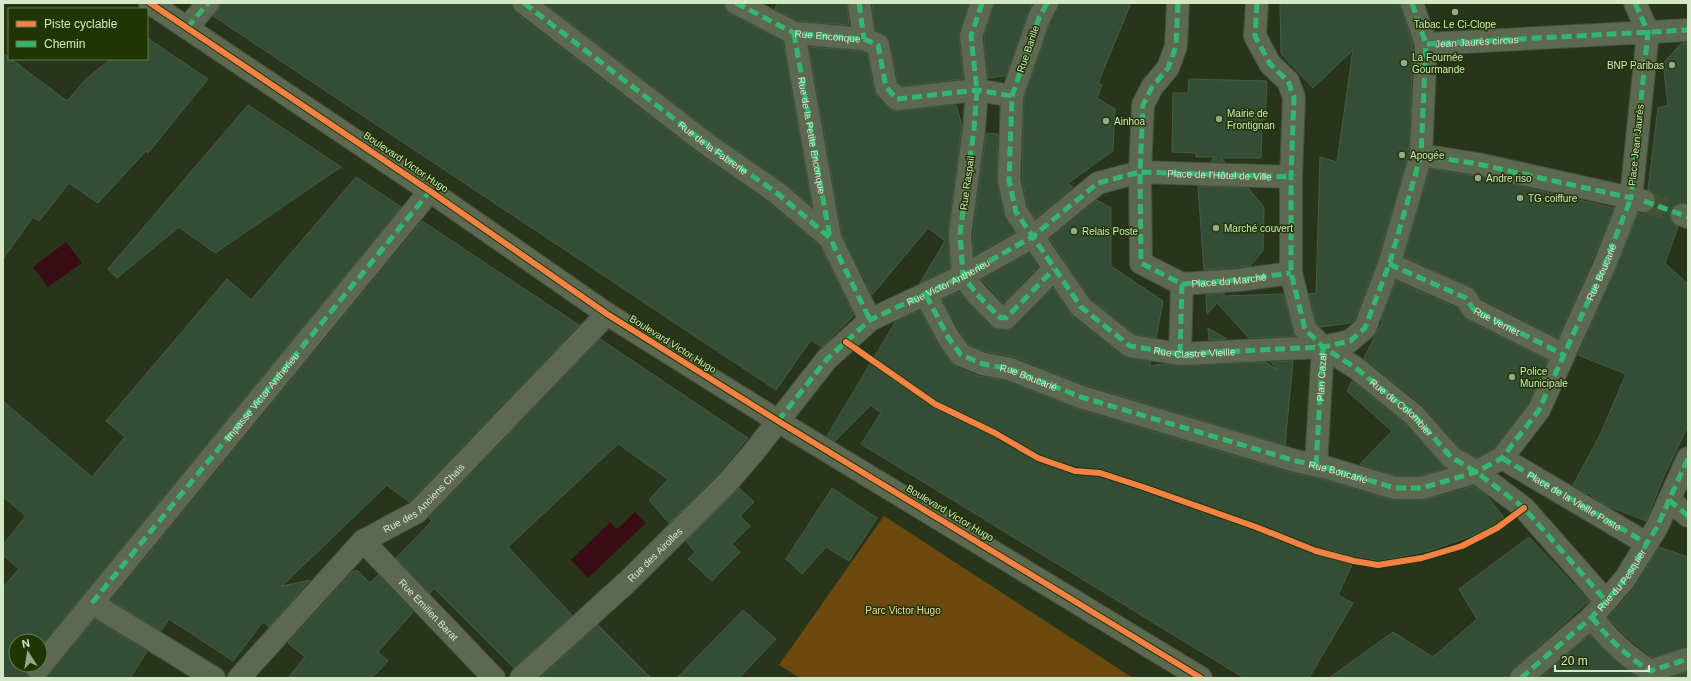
<svg xmlns="http://www.w3.org/2000/svg" width="1691" height="681" font-family="Helvetica,sans-serif">
<rect width="100%" height="100%" fill="#28351a"/>
<!-- green -->
<polygon fill="#6c4a0f" points="884,516 1133,678 800,678 779,665"/>
<!-- water -->
<g fill="#370c15">
<polygon points="66,242 82,263 48,287 33,267"/>
<polygon points="635,512 646,523 588,578 571,560 610,522 617,529"/>
</g>
<!-- building -->
<g fill="#344e36" stroke="#475a44">
<polygon points="220,3 512,3 516,13 700,155 769,203 820,246 854,315 822,347 811,340 776,390 213,16 218,11"/>
<polygon points="544,3 723,3 726,10 730,14 783,41 812,206 784,183 715,135"/>
<polygon points="777,3 847,3 849,25 798,21 775,9"/>
<polygon points="872,3 969,3 959,37 963,79 902,86 898,81 888,37 875,30"/>
<polygon points="994,3 1033,3 1027,14 1006,76 988,78 984,37"/>
<polygon points="1059,3 1131,3 1098,83 1102,85 1097,98 1115,109 1113,151 1067,184 1073,187 1035,218 1028,207 1022,179 1024,98 1050,23"/>
<polygon points="1280,3 1399,3 1413,46 1409,153 1378,258 1354,321 1351,323 1320,327 1316,323 1309,294 1316,293 1320,157 1337,162 1353,50 1313,88 1281,54"/>
<polygon points="147,38 208,79 148,153 146,151 98,203 69,183 39,221 33,217 3,259 3,53 67,101 86,79 111,59 147,59"/>
<polygon points="1682,43 1688,43 1688,201 1687,204 1680,203 1674,205 1670,211 1670,218 1673,224 1678,227 1665,263 1688,284 1688,426 1663,478 1646,521 1608,506 1593,497 1590,493 1587,494 1573,485 1601,433 1626,374 1578,355 1616,269 1638,213 1644,215 1645,213 1653,210 1656,204 1656,197 1648,189 1658,108 1668,105 1663,63"/>
<polygon points="809,47 861,51 867,54 874,90 877,95 892,111 898,111 956,105 962,125 948,232 950,268 920,283 945,241 928,228 872,295 842,234"/>
<polygon points="1189,79 1267,81 1265,120 1262,120 1261,158 1221,158 1225,162 1211,162 1215,157 1196,157 1196,153 1172,152 1173,93 1188,93"/>
<polygon points="248,105 341,167 215,253 179,227 117,278 108,269"/>
<polygon points="986,133 998,134 997,183 1004,215 1015,232 974,255 973,234"/>
<polygon points="1430,169 1476,176 1614,208 1593,259 1558,338 1482,299 1471,287 1404,257"/>
<polygon points="356,177 401,207 40,647 40,641 16,641 16,665 26,665 26,673 30,678 3,678 3,587 19,569 3,555 3,545 26,516 3,497 3,401 92,477 125,437 106,421 227,279 251,300"/>
<polygon points="1198,186 1248,188 1264,207 1263,251 1250,266 1204,270"/>
<polygon points="1097,200 1111,208 1111,266 1163,301 1156,338 1135,334 1090,298 1050,239"/>
<polygon points="422,221 579,325 409,502 387,485 282,586 310,580 269,627 263,622 233,661 169,619 161,631 111,600"/>
<polygon points="1029,253 1038,267 1003,303 982,280"/>
<polygon points="1396,281 1457,308 1467,320 1548,361 1528,404 1494,448 1476,458 1459,447 1422,405 1364,358 1383,320 1381,320"/>
<polygon points="1053,288 1073,317 1122,356 1151,362 1150,366 1163,364 1181,366 1265,362 1278,370 1271,362 1293,361 1285,445 1085,385 1015,357 987,352 969,345 959,330 942,300 959,292 990,326 997,329 1010,330"/>
<polygon points="1225,293 1223,296 1283,294 1295,336 1249,338 1217,303 1207,314 1206,295"/>
<polygon points="920,310 937,343 951,362 956,367 978,376 1007,381 1077,409 1292,473 1325,480 1391,500 1425,500 1474,486 1488,497 1508,523 1429,551 1378,561 1356,556 1338,595 1353,603 1309,678 1244,678 861,444 881,413 871,405 835,441 827,436 896,321"/>
<polygon points="1208,328 1227,339 1209,340"/>
<polygon points="600,339 748,438 718,474 669,523 649,500 668,479 618,444 508,547 572,615 514,668 434,588 430,593 396,558 432,521 429,518"/>
<polygon points="1352,381 1405,424 1445,468 1420,476 1397,476 1360,464 1392,431 1347,391"/>
<polygon points="739,488 754,502 740,516 750,526 732,544 740,552 712,581 688,559 695,552 686,541"/>
<polygon points="832,488 877,518 849,561 826,547 802,574 786,559"/>
<polygon points="1529,537 1589,601 1513,669 1509,678 1329,678 1393,632 1433,657 1477,619 1459,589"/>
<polygon points="1659,547 1688,557 1688,647 1652,657 1627,637 1608,618 1636,586"/>
<polygon points="357,570 370,583 378,575 413,612 378,652 388,661 372,678 288,678 305,657 288,643 352,572"/>
<polygon points="743,610 776,639 739,678 677,678"/>
<polygon points="95,619 147,652 130,678 46,678"/>
<polygon points="598,625 651,678 540,678"/>
<polygon points="1590,635 1610,656 1638,678 1540,678"/>
<polygon points="1688,672 1688,678 1669,678"/>
</g>
<g fill="none" stroke-linecap="round" stroke-linejoin="round">
<!-- minor-tunnel -->
<polyline stroke="#425034" stroke-width="22" stroke-dasharray="22 11" stroke-linecap="butt" points="1644,201 1682,215"/>
<!-- minor casing -->
<g stroke="#45513a" stroke-width="24">
<g id="minor">
<polyline points="150,3 430,191 607,314 778,421 1201,678"/>
<polyline points="524,3 708,145 777,193 830,238 870,320"/>
<path id="s1" d="M736 3 794 33 864 39 878 45 886 87 897 99 977 90 1012 96"/>
<polyline points="859,3 864,39"/>
<polyline points="982,3 971,36 977,90 974,129 960,234 963,276 976,293 999,317 1006,318 1054,269"/>
<path id="s2" d="M1047 3 1039 18 1012 96 1009 180 1016 212 1081 307 1130 346 1180 354 1323 347 1350 341 1365 328 1390 262 1421 155"/>
<polyline points="1178,3 1176,46 1168,68 1152,87 1143,105 1140,172 1291,177"/>
<polyline points="1257,3 1255,36 1270,64 1288,81 1294,97 1291,177 1291,273 1305,329 1323,347 1356,368 1414,415 1451,457 1476,472 1524,508 1606,601"/>
<polyline points="1412,3 1426,44"/>
<polyline points="1635,3 1648,32 1631,198 1478,164 1421,155 1426,44 1688,30"/>
<polyline points="187,28 208,3"/>
<polyline points="794,33 830,238"/>
<polyline points="1682,215 1688,217"/>
<path id="s3" d="M1389 264 1466 298 1473 309 1564 355"/>
<polyline points="926,295 948,337 961,355 983,364 1010,369 1081,397 1296,461 1328,468 1395,488 1422,488 1476,472 1502,458 1539,410 1605,264 1631,198 1644,201"/>
<polyline points="1180,354 1182,284"/>
<path id="s4" d="M1502 458 1646 543"/>
<polyline points="1316,465 1323,347"/>
<polyline points="1669,500 1688,516"/>
<path id="s5" d="M363 541 494 678"/>
<polyline points="92,603 214,678"/>
<path d="M1592 617C1607 638 1628 657 1650 671L1688 659"/>
<polyline points="38,669 430,191"/>
<path id="s6" d="M239 678 363 541 417 512 607 314"/>
<path id="s7" d="M521 678 626 583 727 483 753 453 827 359 870 320 963 276 1032 237 1098 183 1140 172 1141 263 1182 284 1239 280 1291 273"/>
<polyline points="1521,678 1592,617 1625,579 1657,527 1688,458"/>
</g>
</g>
<!-- minor -->
<use href="#minor" stroke="#5c6850" stroke-width="22"/>
<!-- quiet -->
<g stroke="#33b770" stroke-width="5" stroke-dasharray="10 5" stroke-linecap="butt">
<path id="s8" d="M524 3 708 145 777 193 830 238 870 320"/>
<polyline points="736,3 794,33 864,39 878,45 886,87 897,99 977,90 1012,96"/>
<polyline points="859,3 864,39"/>
<polyline points="982,3 971,36 977,90 974,129 960,234 963,276 976,293 999,317 1006,318 1054,269"/>
<polyline points="1047,3 1039,18 1012,96 1009,180 1016,212 1081,307 1130,346 1180,354 1323,347 1350,341 1365,328 1390,262 1421,155"/>
<path id="s9" d="M1178 3 1176 46 1168 68 1152 87 1143 105 1140 172 1291 177"/>
<path id="s10" d="M1257 3 1255 36 1270 64 1288 81 1294 97 1291 177V273L1305 329 1323 347 1356 368 1414 415 1451 457 1476 472 1524 508 1606 601"/>
<polyline points="1412,3 1426,44"/>
<path id="s11" d="M1635 3 1648 32 1631 198 1478 164 1421 155 1426 44 1688 30"/>
<polyline points="187,28 208,3"/>
<path id="s12" d="M794 33 830 238"/>
<polyline points="1644,201 1688,217"/>
<polyline points="1389,264 1466,298 1473,309 1564,355"/>
<path id="s13" d="M926 295 948 337 961 355 983 364 1010 369 1081 397 1296 461 1328 468 1395 488H1422L1476 472 1502 458 1539 410 1605 264 1631 198"/>
<polyline points="1180,354 1182,284"/>
<path id="s14" d="M778 421 827 359 870 320 963 276 1032 237 1098 183 1140 172 1141 263 1182 284 1239 280 1291 273"/>
<polyline points="1502,458 1646,543"/>
<path id="s15" d="M1316 465 1323 347"/>
<polyline points="1669,500 1688,516"/>
<path id="s16" d="M92 603 430 191"/>
<path d="M1592 617C1607 638 1628 657 1650 671L1688 659"/>
<path id="s17" d="M1521 678 1592 617 1625 579 1657 527 1688 458"/>
</g>
<!-- cycleway casing -->
<g stroke="#1f3503" stroke-width="8">
<g id="cycleway">
<polyline points="150,3 430,191 607,314 778,421 1201,678"/>
<polyline points="846,342 935,404 995,433 1038,458 1075,471 1100,473 1143,487 1256,527 1316,551 1354,561 1378,565 1422,558 1462,546 1497,528 1524,508"/>
</g>
</g>
<!-- cycleway -->
<use href="#cycleway" stroke="#f48246" stroke-width="6"/>
</g>
<!-- markers -->
<g fill="#98a98a" stroke="#1f3503" stroke-width="1.5">
<circle cx="1455" cy="12" r="4"/>
<circle cx="1404" cy="63" r="4"/>
<circle cx="1672" cy="65" r="4"/>
<circle cx="1219" cy="119" r="4"/>
<circle cx="1106" cy="121" r="4"/>
<circle cx="1402" cy="155" r="4"/>
<circle cx="1478" cy="178" r="4"/>
<circle cx="1520" cy="198" r="4"/>
<circle cx="1216" cy="228" r="4"/>
<circle cx="1074" cy="231" r="4"/>
<circle cx="1512" cy="377" r="4"/>
</g>
<g text-anchor="middle" dominant-baseline="central" stroke-width="3" stroke-linejoin="round" paint-order="stroke">
<!-- poi labels -->
<g font-size="10" fill="#d5e8c6" stroke="#1f3503" text-anchor="start">
<text x="1455" y="24" text-anchor="middle">Tabac Le Ci-Clope</text>
<text x="1412" y="57">La Fournée<tspan x="1412" dy="12">Gourmande</tspan></text>
<text x="1664" y="65" text-anchor="end">BNP Paribas</text>
<text x="1227" y="113">Mairie de<tspan x="1227" dy="12">Frontignan</tspan></text>
<text x="1114" y="121">Ainhoa</text>
<text x="1410" y="155">Apogée</text>
<text x="1486" y="178">Andre riso</text>
<text x="1528" y="198">TG coiffure</text>
<text x="1224" y="228">Marché couvert</text>
<text x="1082" y="231">Relais Poste</text>
<text x="1520" y="371">Police<tspan x="1520" dy="12">Municipale</tspan></text>
</g>
<!-- street labels -->
<g font-size="10" fill="#d5e8c6" stroke="#1f3503">
<text stroke="none"><textPath href="#s1" startOffset="99">Rue Enconque</textPath></text>
<text stroke="none"><textPath href="#s11" startOffset="575">Jean Jaurès circus</textPath></text>
<text transform="translate(1028 49) rotate(-71)">Rue Barille</text>
<text stroke="none"><textPath href="#s12" startOffset="104">Rue de la Petite Enconque</textPath></text>
<text transform="translate(1636 145) rotate(-84)">Place Jean Jaurès</text>
<text stroke="none"><textPath href="#s8" startOffset="238">Rue de la Fabrerie</textPath></text>
<text transform="translate(406 162) rotate(34)">Boulevard Victor Hugo</text>
<text stroke="none"><textPath href="#s9" startOffset="258">Place de l'Hôtel de Ville</textPath></text>
<text transform="translate(967 183) rotate(-82)">Rue Raspail</text>
<text stroke="none"><textPath href="#s13" startOffset="849">Rue Boucarié</textPath></text>
<text stroke="none"><textPath href="#s14" startOffset="632">Place du Marché</textPath></text>
<text stroke="none"><textPath href="#s14" startOffset="224">Rue Victor Antherieu</textPath></text>
<text stroke="none"><textPath href="#s3" startOffset="124">Rue Vernet</textPath></text>
<text transform="translate(673 344) rotate(32)">Boulevard Victor Hugo</text>
<text stroke="none"><textPath href="#s2" startOffset="459">Rue Clastre Vieille</textPath></text>
<text stroke="none"><textPath href="#s15" startOffset="88">Plan Cazal</textPath></text>
<text stroke="none"><textPath href="#s13" startOffset="141">Rue Boucarié</textPath></text>
<text stroke="none"><textPath href="#s16" startOffset="267">Impasse Victor Antherieu</textPath></text>
<text stroke="none"><textPath href="#s10" startOffset="465">Rue du Colombier</textPath></text>
<text stroke="none"><textPath href="#s13" startOffset="465">Rue Boucarié</textPath></text>
<text stroke="none"><textPath href="#s6" startOffset="260">Rue des Anciens Chais</textPath></text>
<text stroke="none"><textPath href="#s4" startOffset="84">Place de la Vieille Poste</textPath></text>
<text transform="translate(950 513) rotate(31)">Boulevard Victor Hugo</text>
<text stroke="none"><textPath href="#s7" startOffset="182">Rue des Airolles</textPath></text>
<text stroke="none"><textPath href="#s17" startOffset="141">Rue du Pesquier</textPath></text>
<text stroke="none"><textPath href="#s5" startOffset="95">Rue Emilien Barat</textPath></text>
</g>
<!-- park labels -->
<g font-size="10" fill="#fad9b2" stroke="#1f3503">
<text x="903" y="610">Parc Victor Hugo</text>
</g>
</g>
<!-- border -->
<rect width="1691" height="681" fill="none" stroke="#d5e8c6" stroke-width="8"/>
<!-- legend -->
<rect x="8" y="8" width="140" height="52" fill="#1f3503" stroke="#687d51"/>
<rect x="16" y="21" width="20" height="6" fill="#f48246" stroke="#687d51"/>
<text x="44" y="28" font-size="12" fill="#d5e8c6">Piste cyclable</text>
<rect x="16" y="41" width="20" height="6" fill="#33b770" stroke="#687d51"/>
<text x="44" y="48" font-size="12" fill="#d5e8c6">Chemin</text>
<!-- north arrow -->
<g transform="translate(28 653) rotate(348)"><circle r="19" fill="#1f3503" stroke="#687d51"/>
<path d="M0-3L7 15L0 10L-7 15Z" fill="#98a98a"/>
<text y="-6" font-size="11" font-weight="bold" text-anchor="middle" fill="#d5e8c6">N</text>
</g>
<!-- scale -->
<path d="M1555 665v6h94v-6" fill="none" stroke="#d5e8c6" stroke-width="2"/>
<text x="1561" y="665" font-size="12" fill="#d5e8c6" stroke="#1f3503" stroke-width="3" paint-order="stroke">20 m</text>
</svg>
